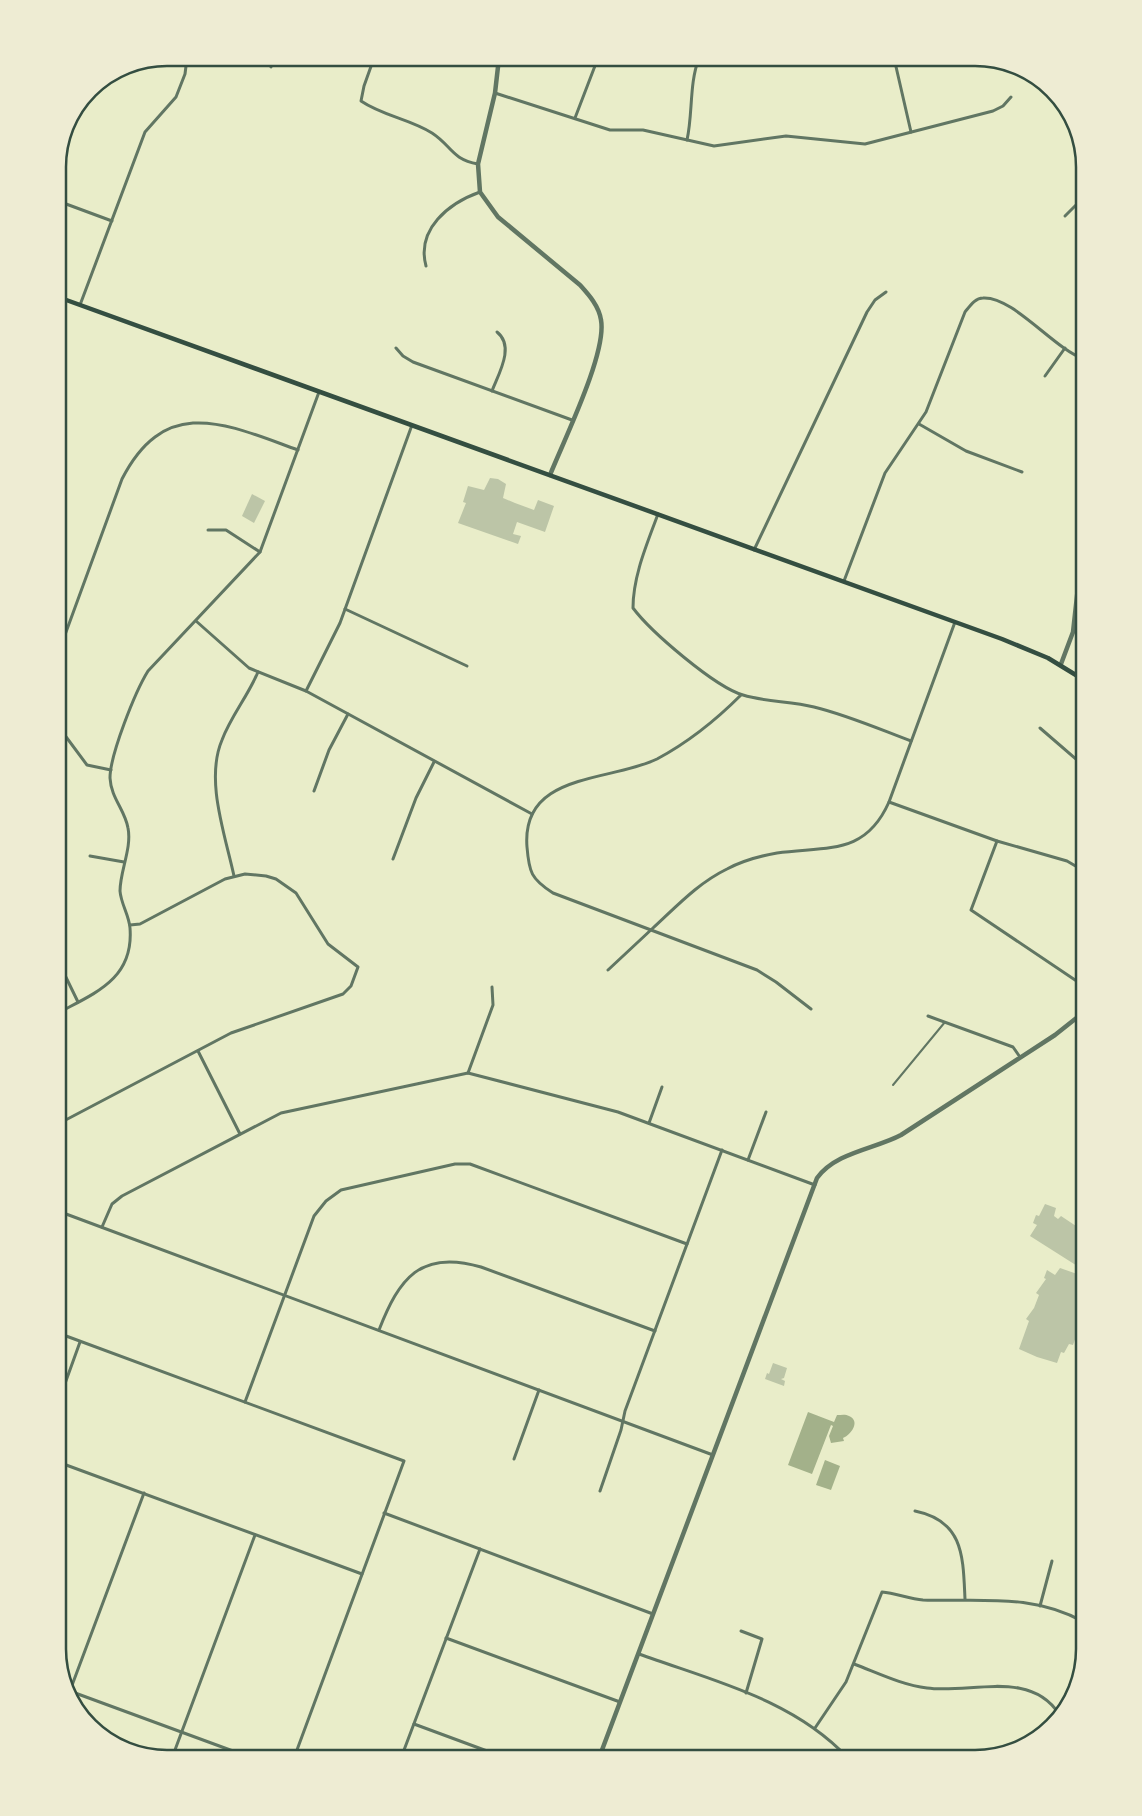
<svg xmlns="http://www.w3.org/2000/svg" width="1142" height="1816" font-family="Mulish,sans-serif">
<rect width="100%" height="100%" fill="#e9edc9"/>
<!-- water -->
<g fill="#a3b18a">
<path d="M808 1412 834 1422 837 1415C841 1415 846 1414 849 1416 861 1421 851 1435 843 1438L844 1441 831 1443 829 1436 833 1426 831 1425 812 1474 788 1465Z"/>
<polygon points="825,1460 840,1466 831,1490 816,1485"/>
</g>
<!-- building -->
<g fill="#bcc5a7">
<polygon points="490,478 498,479 506,484 503,498 515,503 534,510 538,500 554,506 545,532 517,522 513,534 521,536 518,544 458,523 466,503 463,502 468,486 484,490"/>
<polygon points="252,494 265,501 254,523 242,516"/>
<polygon points="1045,1204 1056,1208 1054,1216 1058,1219 1061,1216 1079,1228 1077,1230 1084,1236 1084,1332 1079,1328 1073,1345 1069,1344 1064,1353 1061,1352 1057,1363 1037,1357 1019,1349 1029,1321 1026,1319 1034,1308 1039,1295 1036,1293 1046,1279 1044,1278 1047,1270 1055,1275 1060,1268 1080,1275 1082,1269 1030,1236 1037,1225 1033,1223 1036,1215 1039,1216"/>
<polygon points="773,1363 787,1368 784,1378 781,1379 785,1381 784,1386 765,1379 767,1373 769,1374"/>
</g>
<g fill="none" stroke-linecap="round" stroke-linejoin="round">
<!-- service -->
<polyline stroke="#617663" stroke-width="2" points="893,1085 945,1022"/>
<!-- minor -->
<g stroke="#617663" stroke-width="3">
<path d="M374 58 364 86 361 101C383 116 410 119 432 133 452 146 451 159 478 164"/>
<polyline points="894,58 911,132"/>
<polyline points="271,67 275,58"/>
<polyline points="495,93 610,130 643,130 714,146 786,136 865,144 993,111 1003,106 1011,97"/>
<polyline points="575,118 598,58"/>
<path d="M687 140C693 113 689 84 699 58"/>
<polyline points="58,201 112,221"/>
<polyline points="1065,216 1084,197"/>
<path d="M426 266C416 229 449 203 480 192"/>
<polyline points="80,305 145,132 176,97 185,74 187,58"/>
<polyline points="396,348 403,356 413,362 572,420"/>
<polyline points="1045,376 1065,348"/>
<path d="M492 391C499 373 515 346 497 332"/>
<polyline points="919,424 966,451 1022,472"/>
<path d="M658 514C647 544 633 576 633 608 651 632 715 687 743 695 765 702 791 701 814 707 847 715 879 729 911 741"/>
<polyline points="208,530 226,530 260,552"/>
<polyline points="754,550 867,312 875,300 886,292"/>
<path d="M844 581 885 473 926 412 965 312C970 306 975 298 983 298 1013 296 1054 349 1084 359"/>
<polyline points="1076,605 1084,606"/>
<polyline points="345,609 467,666"/>
<polyline points="196,621 249,668 306,691 532,814"/>
<path d="M58 654 122 479C166 393 228 425 298 450"/>
<polyline points="306,691 340,623 412,425"/>
<path d="M741 695C717 719 687 743 657 759 610 782 521 772 527 847 529 872 531 879 553 893L757 970 776 982 811 1009"/>
<polyline points="58,726 87,765 111,770"/>
<polyline points="1040,728 1084,766"/>
<polyline points="314,791 329,750 348,714"/>
<polyline points="889,802 997,841 1067,861 1084,871"/>
<polyline points="997,841 971,910 1084,986"/>
<polyline points="90,856 124,862"/>
<polyline points="393,859 416,798 434,762"/>
<polyline points="1079,867 1084,858"/>
<path d="M234 876C225 834 205 780 222 740 231 716 248 696 258 672"/>
<polyline points="60,965 78,1002"/>
<path d="M608 970C623 956 638 942 653 928 676 907 698 883 727 869 742 861 760 856 777 853 827 846 865 856 889 802L955 622"/>
<path d="M58 1013C95 993 134 979 130 928 129 915 121 904 120 891 120 871 132 848 128 828 125 810 111 798 110 778 110 755 135 692 148 671L260 552 319 392"/>
<polyline points="928,1016 1013,1047 1020,1057"/>
<polyline points="1079,1017 1084,1021"/>
<polyline points="198,1051 240,1134"/>
<polyline points="468,1073 493,1005 492,987"/>
<polyline points="649,1123 662,1087"/>
<polyline points="58,1124 231,1033 343,994 351,986 358,967 328,944 296,893 276,879 266,876 245,874 225,879 140,924 130,925"/>
<polyline points="748,1160 766,1112"/>
<polyline points="58,1211 713,1455"/>
<polyline points="102,1227 112,1204 122,1196 281,1113 468,1073 618,1112 815,1185"/>
<path d="M379 1330C399 1279 420 1249 481 1267L655 1331"/>
<polyline points="58,1333 404,1461 294,1758"/>
<polyline points="245,1402 314,1216 326,1201 341,1190 455,1164 470,1164 687,1244"/>
<polyline points="58,1403 80,1342"/>
<polyline points="514,1459 539,1390"/>
<polyline points="58,1462 362,1574"/>
<polyline points="600,1491 621,1430 625,1411 722,1150"/>
<path d="M915 1511C964 1521 963 1557 965 1599"/>
<polyline points="384,1513 653,1614"/>
<polyline points="1040,1606 1052,1561"/>
<polyline points="741,1631 762,1639 746,1693"/>
<polyline points="446,1638 620,1702"/>
<path d="M639 1654C713 1681 793 1699 848 1758"/>
<path d="M854 1664C878 1673 902 1685 927 1688 970 1694 1030 1669 1059 1714"/>
<polyline points="67,1690 252,1758"/>
<polyline points="68,1696 144,1493"/>
<polyline points="414,1724 506,1758"/>
<path d="M815 1728 846 1682 882 1592C896 1593 909 1599 923 1600 981 1602 1031 1593 1084 1622"/>
<polyline points="172,1758 255,1535"/>
<polyline points="401,1758 480,1549"/>
</g>
<!-- tertiary -->
<g stroke="#617663" stroke-width="4.5">
<path d="M499 58 495 93 478 164 480 192 498 217 580 285C589 295 599 306 601 320 607 353 564 440 550 475"/>
<polyline points="1061,664 1073,632 1079,578 1084,563"/>
<path d="M599 1758 817 1178C836 1152 875 1149 901 1135L1055 1035 1084 1012"/>
</g>
<!-- secondary -->
<polyline stroke="#344e41" stroke-width="4.5" points="58,297 1002,639 1048,658 1084,680"/>
</g>
<!-- crop -->
<path d="M0 0H1142V1816H0ZM167 66H975A101 101 0 0 1 1076 167V1649A101 101 0 0 1 975 1750H167A101 101 0 0 1 66 1649V167A101 101 0 0 1 167 66Z" fill="#eeecd3" fill-rule="evenodd"/>
<path fill="none" stroke="#344e41" stroke-width="2.5" d="M167 66H975A101 101 0 0 1 1076 167V1649A101 101 0 0 1 975 1750H167A101 101 0 0 1 66 1649V167A101 101 0 0 1 167 66Z"/>
</svg>
